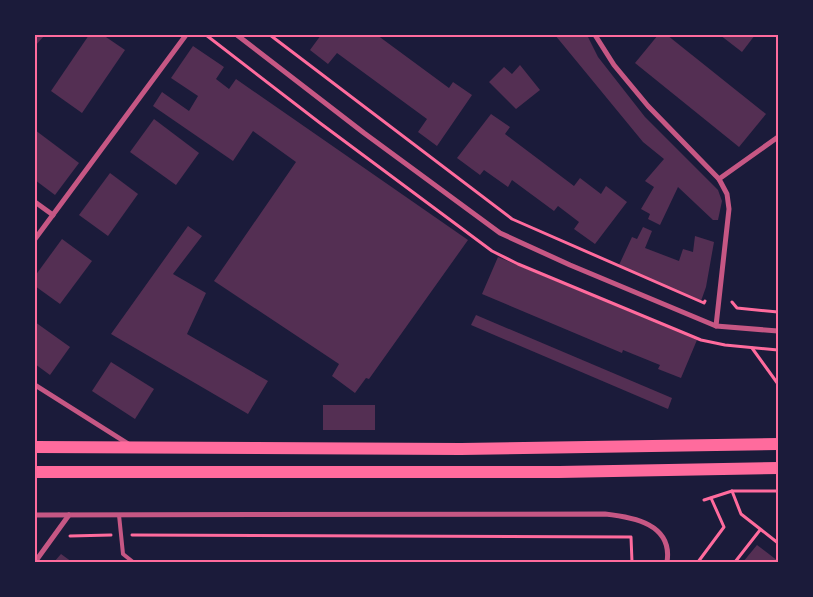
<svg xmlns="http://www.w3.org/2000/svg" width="813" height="597" font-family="'Sofia Sans Condensed',sans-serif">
<rect width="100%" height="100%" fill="#1b1b3a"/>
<!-- building -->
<g fill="#542f53">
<polygon points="35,35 44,36 35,46"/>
<polygon points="89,35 103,35 125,50 82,113 51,91"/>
<polygon points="321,35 377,35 449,88 453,82 472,95 437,146 418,132 427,119 337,53 328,64 310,50"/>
<polygon points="555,35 587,35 598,57 645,117 718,190 722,201 718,220 713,220 678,187 660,225 648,219 650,214 641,209 654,187 645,181 664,159 643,142"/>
<polygon points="658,35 667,35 766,114 739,147 635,63"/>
<polygon points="720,35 755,35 742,52"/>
<polygon points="193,46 224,67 216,79 229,89 236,79 468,240 369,379 366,378 355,393 332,376 339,364 214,281 296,162 253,131 233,161 153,106 162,92 189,111 198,96 171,78"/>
<polygon points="520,65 540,90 516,109 489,82 504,67 512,74"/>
<polygon points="491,114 510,127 505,134 574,186 580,178 601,194 606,186 627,202 595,244 574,229 579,222 558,206 554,211 512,180 508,187 484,170 480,175 457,158"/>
<polygon points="154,119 199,153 176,185 130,152"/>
<polygon points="35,130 79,163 55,195 35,180"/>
<polygon points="110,173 138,194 108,236 79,215"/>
<polygon points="188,226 202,236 173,274 206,293 187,334 268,381 248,414 111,334"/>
<polygon points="643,227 652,231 645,248 679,261 683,249 693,252 695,236 714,242 706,287 701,301 619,265 632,237 637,239"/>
<polygon points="62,239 92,261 60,304 35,286 35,276"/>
<polygon points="498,257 697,340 681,378 658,369 660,365 623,350 622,353 482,294"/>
<polygon points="476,315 672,398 668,409 471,325"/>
<polygon points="35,322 70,347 50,375 35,364"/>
<polygon points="111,362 154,389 135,419 92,391"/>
<rect x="323" y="405" width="52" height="25"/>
<polygon points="757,545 778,561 778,562 743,562"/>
<polygon points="61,554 72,562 54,562"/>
</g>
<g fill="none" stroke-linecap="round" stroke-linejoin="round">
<!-- path -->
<g stroke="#ff6b9d" stroke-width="3">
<polyline points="206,35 320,123 492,251 518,264 701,340 725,345 778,350"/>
<polyline points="270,35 512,219 704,303 705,301"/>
<polyline points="732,302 737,308 778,312"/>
<polyline points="752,348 778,384"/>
<polyline points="732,491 741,514 778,543"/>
<polyline points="704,500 732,491 778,491"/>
<polyline points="132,535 631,537 632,562"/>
<polyline points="70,536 111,535"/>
<polyline points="698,562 724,527 711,498"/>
<polyline points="735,562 760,530"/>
</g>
<!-- service -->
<polyline stroke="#c65784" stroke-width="4" points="119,515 123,554 133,562"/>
<!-- minor -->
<g stroke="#c65784" stroke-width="5">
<polyline points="237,35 364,133 500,233 570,265 716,326 778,331"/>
<polyline points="595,35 614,65 648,106 719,179 727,194 729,209 716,326"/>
<polyline points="719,179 778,137"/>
<polyline points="35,202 53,215"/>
<polyline points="35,239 186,35"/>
<polyline points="35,385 130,445"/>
<path d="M35 515 605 514C633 517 673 524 667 562"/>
<polyline points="35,562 69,515"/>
</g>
<!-- primary -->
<g stroke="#ff6b9d" stroke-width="12">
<polyline points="35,447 461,449 778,444"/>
<polyline points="35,472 559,472 778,468"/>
</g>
</g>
<!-- border -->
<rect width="813" height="597" fill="none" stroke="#1b1b3a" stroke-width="72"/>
<rect x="36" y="36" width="741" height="525" fill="none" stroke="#ff6b9d" stroke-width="2"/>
</svg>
